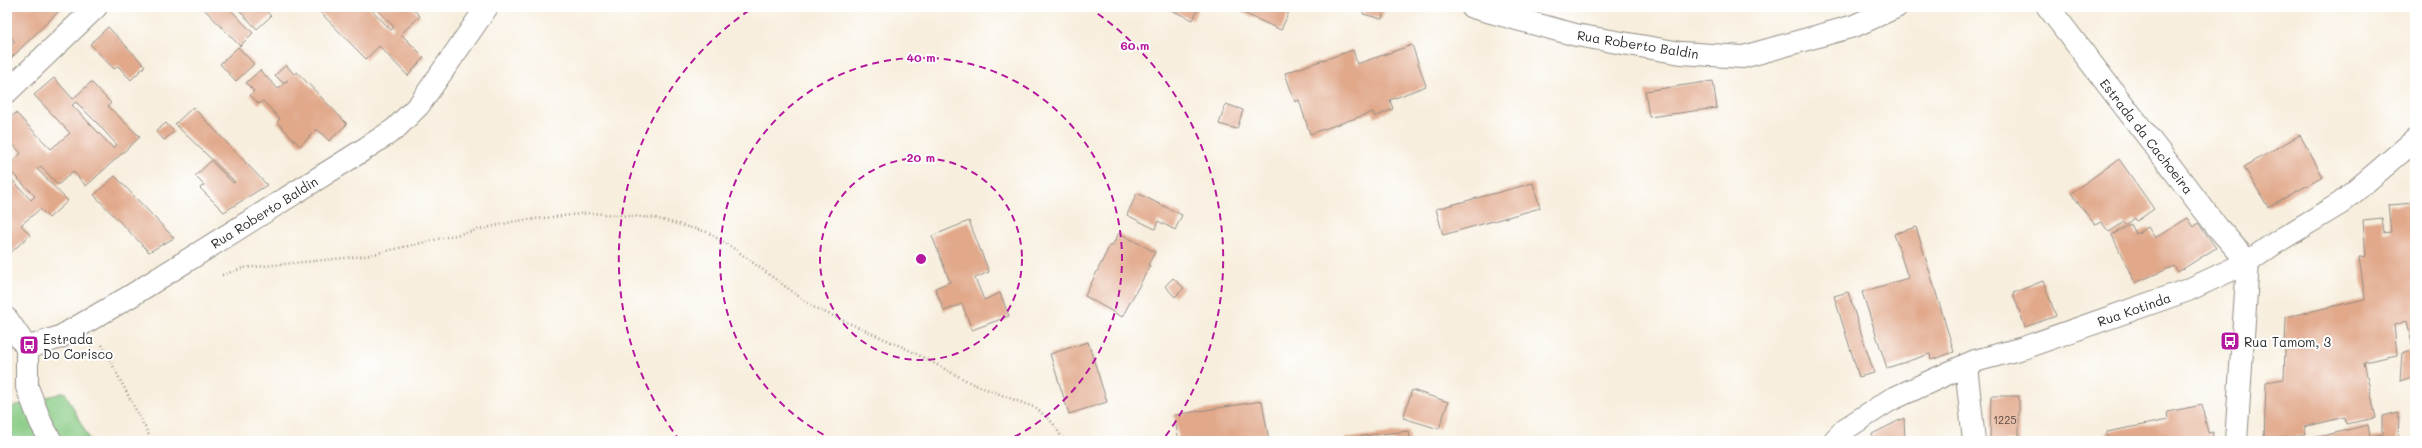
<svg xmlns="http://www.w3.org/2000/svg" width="2422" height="448" font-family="Mali,sans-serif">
<rect width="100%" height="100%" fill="#fff"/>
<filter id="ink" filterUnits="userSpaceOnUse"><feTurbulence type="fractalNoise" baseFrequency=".025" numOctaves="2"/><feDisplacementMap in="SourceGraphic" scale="8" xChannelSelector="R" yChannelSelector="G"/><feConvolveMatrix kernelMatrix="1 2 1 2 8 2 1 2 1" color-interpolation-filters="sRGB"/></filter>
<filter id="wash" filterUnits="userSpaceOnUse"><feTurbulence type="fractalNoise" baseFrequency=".012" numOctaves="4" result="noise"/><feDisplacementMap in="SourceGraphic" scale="16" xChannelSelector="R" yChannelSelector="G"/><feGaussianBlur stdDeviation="0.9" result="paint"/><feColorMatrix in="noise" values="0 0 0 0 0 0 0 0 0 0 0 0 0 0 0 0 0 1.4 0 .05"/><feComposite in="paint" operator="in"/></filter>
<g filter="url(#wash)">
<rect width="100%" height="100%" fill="#f7eedd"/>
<!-- green -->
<polygon fill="#88cb84" stroke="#5a7b58" points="65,392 90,441 7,441 7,408"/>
<g id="blocks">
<!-- building -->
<g fill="#e1a88a" fill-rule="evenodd">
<polygon points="7,7 63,7 7,62 7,40 11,45 15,42 7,33"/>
<polygon points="202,7 228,7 253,33 240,46"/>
<polygon points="236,7 262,7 271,16 257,29"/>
<polygon points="321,7 369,7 391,30 394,27 375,7 411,7 420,16 401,34 424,57 408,76 379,46 366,59 318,10"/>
<polygon points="1164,7 1199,7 1193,20"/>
<polygon points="1230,7 1291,7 1281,30"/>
<polygon points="1365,7 1385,7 1382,19 1363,14"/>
<polygon points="108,27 145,66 131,80 118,66 114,69 90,44"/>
<polygon points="1412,45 1426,86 1390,100 1393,109 1375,117 1373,112 1310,134 1299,100 1295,102 1285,73 1353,50 1357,64"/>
<polygon points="238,47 254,64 236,81 220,64"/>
<polygon points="286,65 294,74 297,72 347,124 329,141 317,129 300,146 277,122 280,119 263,101 259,104 250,95 254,91 246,83 260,70 278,89 288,80 283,83 275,75"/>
<path d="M54 78 73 99 91 82 111 103 108 106 140 137 86 186 73 171 58 185 41 166 37 169 68 201 49 218 40 209 21 225 30 235 7 256V174L31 200 35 196 7 168 21 153 7 138V121L16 113 51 149 70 133 34 95ZM76 102 97 123 117 145 113 148 72 105Z"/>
<polygon points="1713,81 1717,108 1649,117 1645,91"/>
<polygon points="1226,104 1243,110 1237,129 1219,124"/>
<polygon points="193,107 267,185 224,212 200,188 204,185 195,176 211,161 233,183 235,182 175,124"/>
<polygon points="166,123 174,132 164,140 156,131"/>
<polygon points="2300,135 2323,177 2268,207 2244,167"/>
<polygon points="2119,159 2154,209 2137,221 2135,218 2126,225 2124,222 2109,232 2101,222 2095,225 2071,193"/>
<polygon points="115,176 174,238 149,252 94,195"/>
<polygon points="1533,183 1540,208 1443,235 1436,209"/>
<polygon points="1137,193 1182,215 1175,230 1158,221 1155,229 1127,215"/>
<polygon points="2415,203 2415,343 2412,344 2407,321 2394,325 2397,355 2364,362 2376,418 2346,424 2345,417 2304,427 2306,434 2264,441 2266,382 2284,379 2286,317 2365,299 2359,257 2366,256 2363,220 2382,218 2384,233 2391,232 2388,205"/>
<polygon points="2188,218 2194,227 2198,223 2216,248 2178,272 2174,266 2135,283 2112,235 2131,224 2136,234 2148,227 2155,238"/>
<polygon points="969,221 989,272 975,278 984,300 1000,293 1009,316 972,330 962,304 944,311 935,288 950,282 932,236"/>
<polygon points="1916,227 1954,352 1931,360 1930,354 1887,368 1862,292 1908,278 1894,234"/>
<polygon points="1119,233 1155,252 1148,265 1150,266 1122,317 1085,296 1110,245 1112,246"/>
<polygon points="1173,278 1184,288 1175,297 1165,286"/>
<polygon points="2043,281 2056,316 2025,327 2013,293"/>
<polygon points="1848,292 1874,373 1859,377 1834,296"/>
<polygon points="1088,342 1107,402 1069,414 1050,354"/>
<polygon points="2415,349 2415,376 2400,381 2402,353"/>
<polygon points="1412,390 1448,402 1439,429 1403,418"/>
<polygon points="1991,396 2019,396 2019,441 1990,441"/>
<polygon points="1262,401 1269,441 1179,441 1174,415"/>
<polygon points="2202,405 2208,433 2213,432 2212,441 2107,441 2107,432 2168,420 2167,412"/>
<polygon points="2399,412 2398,441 2302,441 2368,425 2370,437 2382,435 2382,416"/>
<polygon points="1904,418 1905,441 1872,441 1872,434"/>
<polygon points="1409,431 1410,441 1345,441 1345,438"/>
</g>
</g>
</g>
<g filter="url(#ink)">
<use href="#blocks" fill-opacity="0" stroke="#918c84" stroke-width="1"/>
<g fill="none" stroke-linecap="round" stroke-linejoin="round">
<!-- minor casing -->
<g stroke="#918c84" stroke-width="24">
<g id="minor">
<polyline points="1472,7 1576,35 1681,53 1743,57 1854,26 1896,7"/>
<polyline points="2048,7 2218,228 2248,262 2236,441"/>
<polyline points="7,92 96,7"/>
<polyline points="7,319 27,348 60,337 129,297 360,152 395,129 419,105 487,7"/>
<polyline points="27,348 27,387 41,423 51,441"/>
<polyline points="1966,365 1974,441"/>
<polyline points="1834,441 1845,429 1890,400 1975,361 2023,348 2188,290 2248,262 2275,243 2341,203 2415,140"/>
</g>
</g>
<!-- path -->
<g stroke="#918c84" stroke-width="2.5" stroke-dasharray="1 3" stroke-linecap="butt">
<polyline points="222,275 243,268 365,256 516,221 590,213 655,218 707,232 736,250 813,307 907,349 973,384 1036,408 1053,423 1064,441"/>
<polyline points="102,345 152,441"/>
</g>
<!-- minor -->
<use href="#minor" stroke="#fff" stroke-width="22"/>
</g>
</g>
<!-- distance rings -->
<g fill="none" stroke="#b5179e" stroke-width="2" stroke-dasharray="7 5">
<circle cx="921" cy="259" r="101"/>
<path d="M834 440A201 201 0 1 1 1008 440"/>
<path d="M680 441A302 302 0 0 1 754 7M1088 7A302 302 0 0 1 1162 441"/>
</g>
<!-- icons -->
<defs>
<g id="bus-square" transform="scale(1)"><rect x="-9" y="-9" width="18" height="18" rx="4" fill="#b5179e" stroke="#fff"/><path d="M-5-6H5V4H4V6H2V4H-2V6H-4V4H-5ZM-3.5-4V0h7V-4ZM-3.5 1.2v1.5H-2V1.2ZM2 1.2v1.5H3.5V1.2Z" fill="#fff"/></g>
</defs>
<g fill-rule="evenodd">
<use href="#bus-square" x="2230" y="341"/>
<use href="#bus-square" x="29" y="345"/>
</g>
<g text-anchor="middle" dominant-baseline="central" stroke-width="4" stroke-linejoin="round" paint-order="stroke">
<!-- number labels -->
<g font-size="11" fill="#584a43">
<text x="2005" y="419">1225</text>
</g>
<!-- street labels -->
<g font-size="13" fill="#2b2b2b" stroke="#fff">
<text transform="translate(1638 44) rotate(9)">Rua Roberto Baldin</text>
<text transform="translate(2147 136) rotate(52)">Estrada da Cachoeira</text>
<text transform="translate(264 212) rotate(-32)">Rua Roberto Baldin</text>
<text transform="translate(2134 309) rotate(-19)">Rua Kotinda</text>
</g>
<!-- poi labels -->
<g font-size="13" fill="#2b2b2b" stroke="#fff" text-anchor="start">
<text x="43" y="338">Estrada<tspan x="43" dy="15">Do Corisco</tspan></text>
<text x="2244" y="341">Rua Tamom, 3</text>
</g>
</g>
<circle cx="921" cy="259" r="6" fill="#b5179e" stroke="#fff" stroke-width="2"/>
<g font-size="12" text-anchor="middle" font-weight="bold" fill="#b5179e" stroke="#fff" stroke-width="4" stroke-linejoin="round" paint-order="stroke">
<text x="1135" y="50">60 m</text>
<text x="921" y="62">40 m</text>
<text x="921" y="162">20 m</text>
</g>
<!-- margin -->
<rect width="2422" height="448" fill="none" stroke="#fff" stroke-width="24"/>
</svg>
